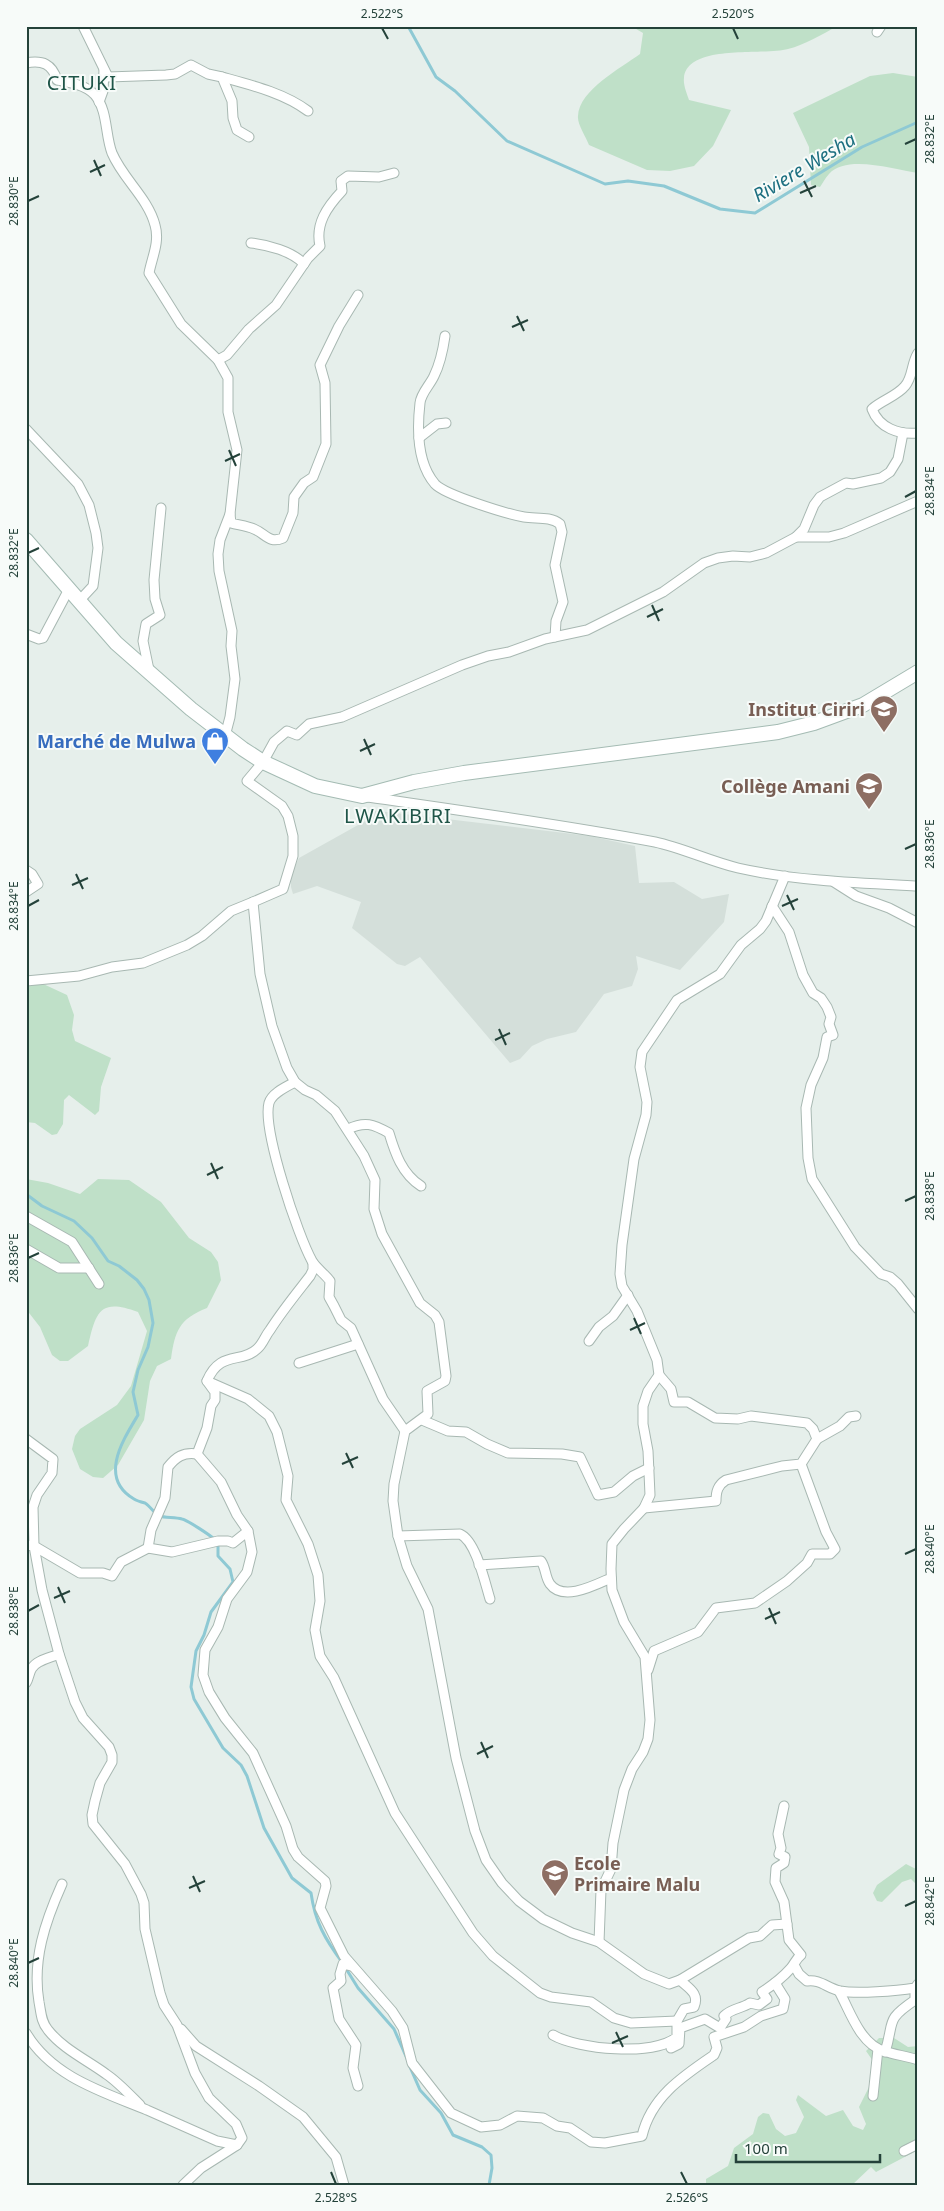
<svg xmlns="http://www.w3.org/2000/svg" width="944" height="2211" font-family="'Noto Sans',sans-serif">
<rect width="100%" height="100%" fill="#e6efeb"/>
<!-- built -->
<polygon fill="#d4dfda" points="370,810 590,836 635,846 639,883 674,882 702,899 729,894 724,922 680,970 636,956 638,969 632,986 604,994 576,1032 547,1039 532,1046 520,1059 510,1063 420,957 405,966 397,964 352,928 361,902 317,886 293,894 291,887 291,874 299,858 367,820"/>
<!-- green -->
<g fill="#bfe0c8">
<path d="M631 26H838C822 34 805 45 788 49 765 56 687 43 684 78 683 85 687 94 689 100L731 110 713 146 694 166 670 171 647 170 589 145C586 137 577 124 578 116 579 90 621 68 640 54L643 33Z"/>
<path d="M893 73 918 77V173C895 170 847 154 829 174 825 178 823 183 820 187L811 185 809 147 793 113 870 76Z"/>
<polygon points="26,976 67,995 74,1015 72,1030 75,1041 111,1058 101,1087 99,1111 95,1115 69,1095 64,1100 63,1124 57,1134 52,1135 35,1123 26,1122"/>
<path d="M26 1179 48 1183 80 1194 98 1179 129 1180 161 1202 189 1238 211 1252 218 1262 221 1280 207 1308C179 1319 175 1331 171 1359L157 1366 150 1381 144 1420 118 1465 103 1478 93 1477 80 1469 72 1449 75 1436 80 1429 117 1405 131 1386 147 1331 138 1312C100 1298 96 1311 88 1346L68 1361H60L52 1355 40 1327 26 1309Z"/>
<polygon points="906,1864 918,1870 918,1891 917,1885 911,1879 902,1882 882,1902 877,1901 873,1893 877,1885"/>
<polygon points="879,2038 894,2038 908,2047 918,2046 918,2150 876,2172 871,2167 852,2185 706,2185 706,2179 728,2166 734,2148 753,2134 758,2117 763,2113 769,2114 776,2129 785,2136 796,2133 804,2117 796,2100 798,2095 826,2116 843,2110 853,2126 863,2130 866,2124 859,2107 869,2087 873,2061 866,2051"/>
</g>
<g fill="none" stroke-linecap="round" stroke-linejoin="round">
<!-- stream -->
<g stroke="#8ec9d4" stroke-width="3">
<polyline points="408,26 436,77 455,91 507,141 605,184 628,181 664,186 720,209 755,213 862,147 918,122"/>
<path d="M26 1194 42 1206 74 1221 92 1238 108 1261 119 1266 137 1280 144 1289 149 1300 153 1323 148 1347 138 1370 133 1392 138 1415C123 1440 98 1478 134 1499 137 1501 141 1502 145 1503 150 1506 154 1513 159 1516 166 1518 175 1517 182 1519 187 1520 210 1535 214 1539"/>
<path d="M218 1544V1556L230 1569 233 1582 211 1612 204 1635 196 1651 191 1687 194 1699 223 1748 241 1765 247 1776 264 1828 292 1878 311 1893C315 1922 325 1939 342 1962"/>
<polyline points="345,1967 358,1988 394,2029 408,2061"/>
<polyline points="410,2067 420,2090 441,2113 453,2135 482,2147 491,2155 492,2168 489,2185"/>
</g>
<!-- street casing -->
<g stroke="#a8b8b2" stroke-width="11">
<g id="street">
<polyline points="83,26 108,77 166,75 175,74 191,65 208,74 222,77 232,101 233,118 237,130 249,137"/>
<polyline points="877,32 881,26"/>
<path d="M26 63C43 60 52 64 57 80 69 82 86 85 95 95 108 111 105 135 112 153 123 179 148 198 155 225 160 242 152 257 149 273L181 324 218 360 228 378V412L237 450 230 514 220 540 218 554 219 571 232 631 231 646 235 679 230 717 225 736"/>
<path d="M222 77C251 85 284 93 308 111"/>
<polyline points="99,102 103,91 104,70"/>
<path d="M251 243C268 245 292 251 304 264"/>
<path d="M445 336C443 350 440 364 434 376 430 385 421 393 420 403 417 429 417 463 435 484 445 495 507 514 524 517 536 519 550 516 560 524L562 532 555 565 563 602 556 621 555 637"/>
<path d="M918 353C911 364 913 377 905 386 897 396 882 400 872 409 879 428 899 435 918 433"/>
<path d="M218 360 227 355 249 329 276 305 308 258 320 246C315 224 327 207 342 191L341 181 348 176 379 177 394 173"/>
<polyline points="26,429 78,484 89,505 96,533 98,548 93,586 79,601"/>
<polyline points="419,438 437,424 446,423"/>
<path d="M230 514 231 523C238 525 247 526 254 529 266 534 269 544 283 538L293 513 294 497 304 483 313 477 326 444 325 383 320 365 339 326 358 295"/>
<polyline points="796,537 804,529 814,505 820,497 846,483 853,484 881,478 890,472 898,459 903,433"/>
<polyline points="26,634 39,639 43,638 69,589"/>
<polyline points="149,670 143,641 146,624 160,615 155,599 154,580 161,508"/>
<path d="M368 797C464 811 559 824 655 842 683 848 709 861 738 868 796 881 858 883 918 886"/>
<polyline points="26,870 32,874 38,884 26,892"/>
<polyline points="834,882 856,896 889,908 918,923"/>
<polyline points="772,906 789,932 803,975 813,993 821,998 827,1007 831,1017 829,1024 833,1035 827,1037 823,1058 811,1085 806,1108 808,1158 812,1179 855,1247 881,1274 890,1277 898,1284 918,1309"/>
<polyline points="26,981 79,976 112,967 143,963 187,945 202,936 231,911 253,902"/>
<path d="M295 1082C286 1087 272 1093 269 1103 262 1129 298 1236 312 1261 316 1268 325 1274 330 1281L329 1297 334 1306 341 1320 351 1328 383 1399 405 1431"/>
<path d="M348 1129C365 1121 373 1124 389 1133 395 1153 402 1174 421 1186"/>
<polyline points="26,1216 72,1242 99,1284"/>
<polyline points="26,1249 59,1268 89,1268"/>
<polyline points="589,1341 599,1327 613,1316 628,1295"/>
<polyline points="299,1363 358,1344"/>
<polyline points="207,1381 248,1399 269,1416 277,1432 288,1476 286,1500 308,1544 318,1575 320,1601 315,1630 320,1656 334,1678 395,1813 473,1933 493,1956 540,1993 551,1997 591,2002 614,2018 631,2023 677,2021"/>
<polyline points="422,1420 448,1431 466,1432 487,1444 508,1453 562,1454 580,1457 598,1495 614,1492 633,1476 649,1468"/>
<path d="M26 1439 53 1459 52 1473 37 1495 33 1507 34 1546 42 1590 59 1654 75 1702 83 1718 109 1747 112 1755V1762L100 1783 95 1801 92 1815 93 1824 125 1864 141 1894 144 1903 145 1929 160 1993 164 2005 177 2025 195 2073 209 2098 236 2124 242 2138 237 2145 217 2141C194 2131 170 2120 147 2110 103 2092 52 2077 26 2033"/>
<polyline points="817,1439 840,1426 849,1417 856,1416"/>
<path d="M197 1454 221 1482 237 1515 248 1531 252 1552 247 1572 227 1599 218 1627 205 1650 203 1675 209 1692 225 1718 253 1753 286 1826 293 1849 298 1857 325 1881 326 1886 320 1908 344 1956 392 2011 403 2028 412 2063 451 2113 481 2127 500 2125 517 2116 543 2118 557 2126 570 2128 591 2142 605 2143 642 2136C651 2097 683 2076 714 2055L717 2048 714 2037 744 2027 761 2016 783 2009 785 1999 775 1983"/>
<path d="M197 1454 207 1428 211 1406 215 1400V1392L207 1381C220 1350 241 1364 257 1349 263 1344 265 1336 270 1330 282 1311 296 1294 310 1276L313 1270V1263"/>
<path d="M644 1508 716 1501C716 1491 718 1485 726 1480L782 1466 801 1464 817 1439 813 1429 807 1423 751 1416 738 1419 715 1418 688 1402H674L671 1389 659 1375"/>
<path d="M398 1536 460 1534C476 1541 485 1583 490 1599"/>
<polyline points="26,1545 34,1546 80,1573 103,1573 112,1576 121,1562 148,1548 172,1552 218,1541 228,1541 233,1543 248,1531"/>
<path d="M148 1548 151 1530 165 1498 168 1467C176 1457 183 1452 197 1454"/>
<path d="M479 1565 541 1561C546 1568 545 1577 550 1584 563 1602 595 1585 611 1578"/>
<polyline points="648,1670 654,1651 698,1632 716,1608 755,1603 787,1581 807,1563 812,1554 830,1554 835,1549 826,1532 801,1464"/>
<path d="M26 1683C29 1678 29 1672 32 1668 37 1660 50 1658 59 1654"/>
<path d="M62 1884C45 1922 32 1960 39 2002 41 2012 41 2022 48 2030 63 2049 87 2060 106 2074 118 2082 129 2094 140 2105"/>
<polyline points="599,1942 601,1890 611,1869 613,1843 624,1790 632,1769 643,1752 648,1739 650,1720 645,1657 624,1622 612,1590 611,1569 612,1544 624,1529 644,1508 650,1495 648,1451 643,1424 643,1406 648,1391 659,1375 657,1360 637,1311 622,1286 620,1274 622,1245 634,1159 646,1115 647,1102 640,1067 642,1052 677,1000 720,974 741,945 760,929 766,921 785,876"/>
<path d="M794 1965 799 1974 807 1981C820 1979 827 1988 840 1991 857 1994 896 1991 915 1988L918 1984"/>
<polyline points="351,1966 343,1964 340,1974 341,1981 333,1988 339,2019 356,2045 353,2068 358,2086"/>
<polyline points="680,1980 749,1938 760,1936 772,1925 787,1924"/>
<path d="M839 1991C850 2011 860 2044 884 2051 895 2055 907 2056 918 2060"/>
<polyline points="181,2029 196,2046 259,2086 303,2117 336,2157 344,2185"/>
<path d="M553 2035C577 2049 654 2057 677 2037V2021L684 2009 694 2007C700 1993 688 1988 680 1980L669 1984 644 1974 599 1942 572 1933 543 1919 519 1901 502 1883 486 1860 475 1831 456 1758 428 1609 407 1566 398 1536 393 1501 394 1484 405 1431 428 1414 427 1391 445 1381 446 1376 439 1322 435 1315 420 1303 382 1234 374 1209 375 1180 364 1156 335 1111 316 1095 305 1090 295 1082 287 1068 272 1026 260 974 253 902 283 889 293 856V836L288 816 282 806 247 781 263 762 274 742 287 731 297 735 309 724 342 717 462 665 488 656 509 652 545 639 587 630 663 592 704 563 718 558 733 556 750 557 766 553 796 537H829L844 533 918 501"/>
<path d="M671 2045V2048L679 2044 680 2028 705 2019 720 2028 726 2019 724 2016C732 2008 741 2009 750 2003L759 2005 767 1999 762 1992C773 1985 783 1977 791 1968 795 1963 796 1959 801 1955L789 1940 784 1902 775 1882 776 1868 784 1863 785 1857 779 1854 781 1848 778 1834 784 1806"/>
<path d="M885 2052C895 2021 884 2021 915 2000V1988"/>
<polyline points="873,2096 878,2049"/>
<polyline points="904,2151 918,2144"/>
<polyline points="183,2185 201,2168 237,2145"/>
</g>
</g>
<!-- secondary casing -->
<g stroke="#a4bbb3" stroke-width="16">
<polyline id="secondary" points="26,540 116,643 191,709 243,749 263,762 315,786 362,796 414,782 464,773 778,732 814,723 863,705 918,672"/>
</g>
<!-- street -->
<use href="#street" stroke="#fff" stroke-width="9"/>
<!-- secondary -->
<use href="#secondary" stroke="#fff" stroke-width="14"/>
</g>
<!-- ticks -->
<path fill="none" stroke="#24423a" stroke-width="2" d="M382 28 388 39M733 28 738 39M905 144 916 139M94 160 101 176M90 172 105 165M804 181 812 197M800 193 816 186M28 201 39 196M517 316 524 331M512 327 528 320M229 450 236 466M225 461 240 454M905 497 916 491M28 553 39 548M652 605 659 621M647 617 663 609M364 739 371 755M360 751 375 744M905 849 916 844M76 874 83 889M72 885 88 878M787 895 794 910M28 906 39 900M782 906 798 899M499 1029 506 1045M495 1040 510 1033M211 1163 218 1179M207 1175 223 1167M905 1201 916 1196M28 1258 39 1253M634 1318 641 1334M630 1330 645 1323M346 1453 353 1468M342 1464 358 1457M905 1554 916 1549M58 1587 65 1603M54 1598 70 1591M769 1608 776 1624M28 1611 39 1605M765 1619 780 1612M481 1742 488 1758M477 1754 493 1746M193 1876 200 1892M189 1888 205 1881M905 1906 916 1901M28 1963 39 1958M616 2032 623 2047M612 2043 628 2036M331 2172 336 2184M681 2172 687 2184"/>
<!-- icons -->
<defs>
<g id="school-pin" transform="scale(1.4375)"><path d="M0 17L-7.5 6A9.5 9.5 0 1 1 7.5 6Z" fill="#8d6e63" stroke="#f7fbf9"/><path d="M0-5L7-2L0 1L-7-2ZM-4 1L0 2.5L4 1V4Q0 6-4 4Z" fill="#fff"/></g>
<g id="shop-pin" transform="scale(1.4375)"><path d="M0 17L-7.5 6A9.5 9.5 0 1 1 7.5 6Z" fill="#3f7fe0" stroke="#f7fbf9"/><path d="M-5-2.5h2.3a2.7 3.5 0 0 1 5.4 0H5L5.5 6h-11ZM-1.5-2.5h3a1.5 2.3 0 0 0-3 0Z" fill="#fff"/></g>
<g id="university-pin" transform="scale(1.4375)"><path d="M0 17L-7.5 6A9.5 9.5 0 1 1 7.5 6Z" fill="#8d6e63" stroke="#f7fbf9"/><path d="M0-5L7-2L0 1L-7-2ZM-4 1L0 2.5L4 1V4Q0 6-4 4Z" fill="#fff"/></g>
</defs>
<g fill-rule="evenodd">
<use href="#school-pin" x="884" y="709"/>
<use href="#shop-pin" x="215" y="741"/>
<use href="#university-pin" x="869" y="786"/>
<use href="#school-pin" x="555" y="1873"/>
</g>
<g text-anchor="middle" dominant-baseline="central" stroke-width="4" stroke-linejoin="round" paint-order="stroke">
<!-- education labels -->
<g font-size="18" font-weight="bold" fill="#785e54" stroke="#f7fbf9" text-anchor="end">
<text x="865" y="709">Institut Ciriri</text>
<text x="850" y="786">Collège Amani</text>
<text x="574" y="1863" text-anchor="start">Ecole<tspan x="574" dy="21">Primaire Malu</tspan></text>
</g>
<!-- shop labels -->
<g font-size="18" font-weight="bold" fill="#366cbe" stroke="#f7fbf9" text-anchor="end">
<text x="196" y="741">Marché de Mulwa</text>
</g>
<!-- water labels -->
<g font-size="19" font-style="italic" fill="#1c6f80" stroke="#f7fbf9">
<text transform="translate(804 167) rotate(-31)">Riviere Wesha</text>
</g>
<!-- quarter labels -->
<g font-size="20" letter-spacing="1" fill="#1f5548" stroke="#f7fbf9">
<text x="82" y="82">CITUKI</text>
<text x="398" y="815">LWAKIBIRI</text>
</g>
</g>
<!-- border -->
<rect width="944" height="2211" fill="none" stroke="#f7fbf9" stroke-width="55"/>
<!-- scale -->
<path d="M736 2154v8h144v-8" fill="none" stroke="#24423a" stroke-width="2.5"/>
<text x="744" y="2154" font-size="15" fill="#24423a" stroke="#f7fbf9" stroke-width="4" paint-order="stroke">100 m</text>
<rect x="28" y="28" width="888" height="2156" fill="none" stroke="#24423a" stroke-width="2"/>
<g font-size="12" text-anchor="middle" fill="#24423a">
<text x="382" y="18">2.522°S</text>
<text x="733" y="18">2.520°S</text>
<text transform="translate(930 139) rotate(-90)" y="4">28.832°E</text>
<text transform="translate(14 201) rotate(-90)" y="4">28.830°E</text>
<text transform="translate(930 491) rotate(-90)" y="4">28.834°E</text>
<text transform="translate(14 553) rotate(-90)" y="4">28.832°E</text>
<text transform="translate(930 844) rotate(-90)" y="4">28.836°E</text>
<text transform="translate(14 906) rotate(-90)" y="4">28.834°E</text>
<text transform="translate(930 1196) rotate(-90)" y="4">28.838°E</text>
<text transform="translate(14 1258) rotate(-90)" y="4">28.836°E</text>
<text transform="translate(930 1549) rotate(-90)" y="4">28.840°E</text>
<text transform="translate(14 1611) rotate(-90)" y="4">28.838°E</text>
<text transform="translate(930 1901) rotate(-90)" y="4">28.842°E</text>
<text transform="translate(14 1963) rotate(-90)" y="4">28.840°E</text>
<text x="336" y="2202">2.528°S</text>
<text x="687" y="2202">2.526°S</text>
</g>
</svg>
